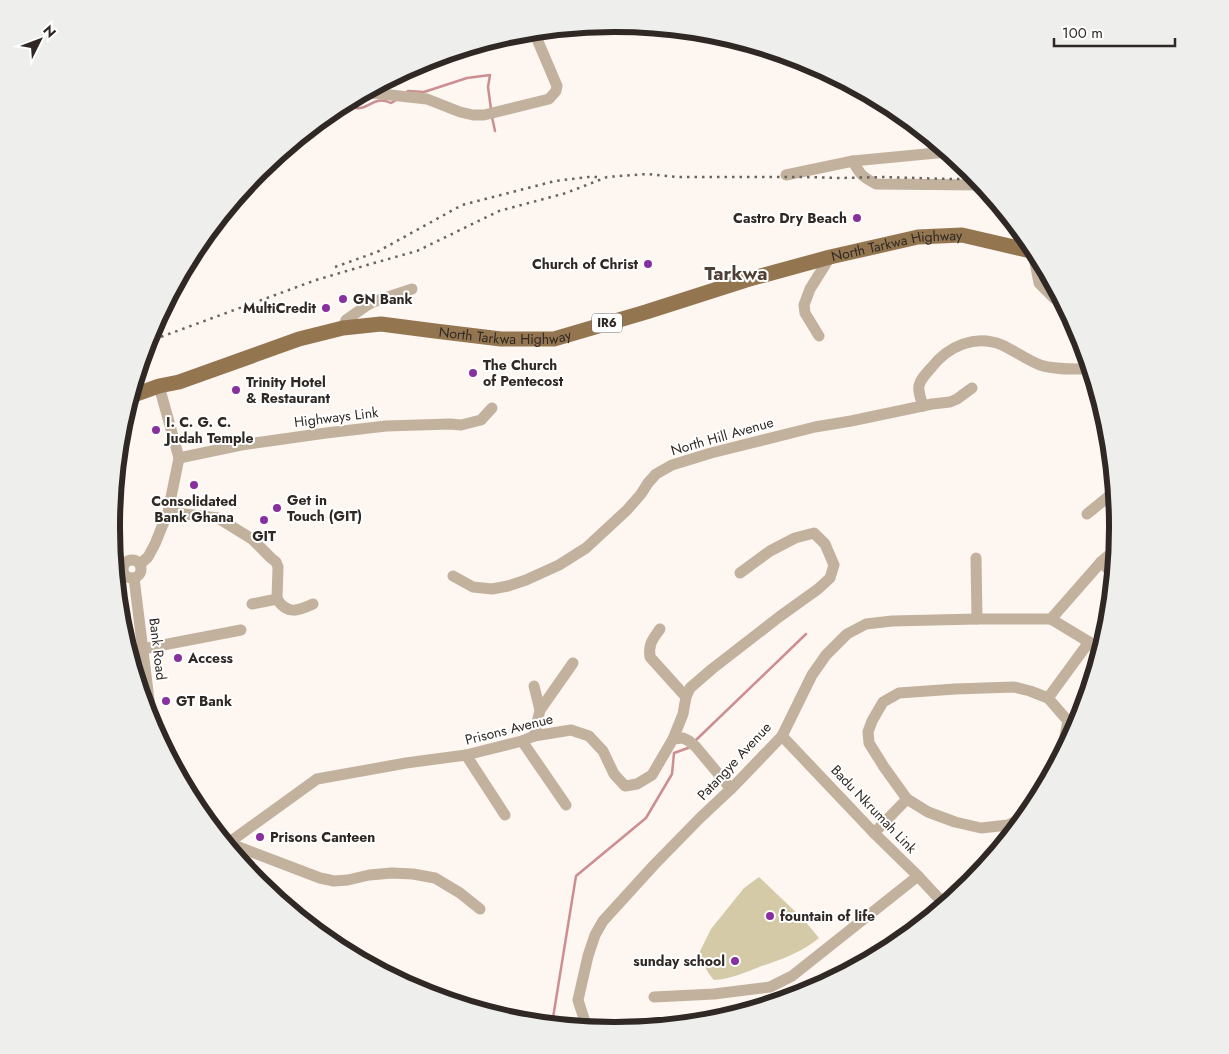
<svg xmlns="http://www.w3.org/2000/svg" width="1229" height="1054" font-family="Jost,sans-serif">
<rect width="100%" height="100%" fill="#fdf6f1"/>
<!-- green -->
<path fill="#d4caa8" d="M759 877 804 920 819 938C801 953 780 960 759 967 744 973 730 979 714 980 708 974 706 967 700 960V951L711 929 744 888Z"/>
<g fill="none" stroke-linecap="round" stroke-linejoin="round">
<!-- stream -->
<g stroke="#cd8e91" stroke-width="2.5">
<polyline points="406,93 408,91 424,92 467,78 490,75 488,87 491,109"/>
<path d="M346 103C348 104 350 106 353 107 367 113 373 94 391 103L398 99"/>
<polyline points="492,117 495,131"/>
<polyline points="696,740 806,634"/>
<polyline points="552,1024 576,876 646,818 672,774 674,753 688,748"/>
</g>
<!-- minor -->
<g stroke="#c2b19d" stroke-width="11">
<polyline points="362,94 372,93 427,99 460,112 473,115 484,115 549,99 556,91 557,86 534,32"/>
<path d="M853 161C860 175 863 177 876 184L982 185"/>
<polyline points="786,175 853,161 947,152"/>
<polyline points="1033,252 1039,283 1054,298 1062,302"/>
<polyline points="343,328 346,320 366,306 373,302 412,289"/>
<polyline points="819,336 805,313 804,305 810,289 830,257"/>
<path d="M923 406C916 385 917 384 931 368 948 346 975 334 1002 345 1015 351 1027 360 1040 365 1056 370 1074 369 1090 369"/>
<polyline points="179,458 241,445 326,433 386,426 450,424 461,425 481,420 492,408"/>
<polyline points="168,512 218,518 252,539 271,558 276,562 278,567 277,599 252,604"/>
<polyline points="1087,514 1114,492"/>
<polyline points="976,558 977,619"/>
<circle cx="132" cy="569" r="9"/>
<polyline points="1101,562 1113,574"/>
<polyline points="140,564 148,557 155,544 168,512 179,458 159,386"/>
<polyline points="453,576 473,587 492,589 508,586 526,580 559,565 586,548 627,510 641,494 648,483 656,474 672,465 711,453 815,427 851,421 932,404 950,402 957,399 972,388"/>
<polyline points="134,578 152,724"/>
<path d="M277 599C287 615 298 611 313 604"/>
<polyline points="1051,619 1101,562 1116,549"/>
<polyline points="1051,619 1089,642 1100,653"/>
<path d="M660 629C653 639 648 644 650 657L686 697"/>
<polyline points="142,649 241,630"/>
<polyline points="534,686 540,710"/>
<polyline points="1048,698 1089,642"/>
<polyline points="534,736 540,710 573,663"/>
<polyline points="782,736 874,833 918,876 944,904"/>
<polyline points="673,739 683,738 689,741 696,747 731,789"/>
<polyline points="522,741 566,805"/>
<polyline points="466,755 505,815"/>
<polyline points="1023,818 1008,825 981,828 955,822 928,812 907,799 884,767 869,743 868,732 872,721 883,702 899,693 955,689 1014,687 1030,691 1048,698 1068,721 1062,751"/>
<polyline points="874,833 907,799"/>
<polyline points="228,843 320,878 334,881 348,880 369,875 392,873 413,874 435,878 460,893 480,909"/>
<polyline points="227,844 317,779 406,763 466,755 522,741 534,736 571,730 589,736 603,751 614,774 625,786 637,784 652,775 673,739 683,714 686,697 690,688 712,669 779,617 818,589 830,578 834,565 825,544 814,533 795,538 770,551 740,573"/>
<polyline points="941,900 957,894"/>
<polyline points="654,997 714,994 770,987 792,976 918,876"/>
<polyline points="587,1028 578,1000 588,956 595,935 603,921 654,865 700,818 734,786 782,736 812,675 826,655 847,634 866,624 892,621 977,619 1051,619"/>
</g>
<!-- major -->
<path stroke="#937650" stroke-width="15" id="s1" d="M131 396 159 386 179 382 299 339 343 328 381 324 435 331 501 339H554L646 312 746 280 830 257 918 237 962 235 1035 252"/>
<!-- rail -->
<g stroke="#6a635f" stroke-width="2.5" stroke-dasharray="2.5 5" stroke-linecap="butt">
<polyline points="335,267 377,252 462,205 555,181 588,177 599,177"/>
<polyline points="147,342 316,280 374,263 417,251 499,211 566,193 607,177 647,174 677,177 805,177 840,178 884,177 949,179 976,179"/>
</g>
</g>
<!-- markers -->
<g fill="#88309d" stroke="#fff" stroke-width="2">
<circle cx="857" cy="218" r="5"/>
<circle cx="648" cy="264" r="5"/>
<circle cx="343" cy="299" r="5"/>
<circle cx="326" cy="308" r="5"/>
<circle cx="473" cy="373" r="5"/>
<circle cx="236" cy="390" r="5"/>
<circle cx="156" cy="430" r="5"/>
<circle cx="194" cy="485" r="5"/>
<circle cx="277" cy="508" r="5"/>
<circle cx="264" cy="520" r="5"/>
<circle cx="178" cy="658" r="5"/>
<circle cx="166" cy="701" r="5"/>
<circle cx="260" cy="837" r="5"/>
<circle cx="770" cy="916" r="5"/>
<circle cx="735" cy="961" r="5"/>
</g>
<g text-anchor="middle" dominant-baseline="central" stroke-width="4" stroke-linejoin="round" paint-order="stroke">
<!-- shield labels -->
<rect fill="#fff" stroke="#6d6866" stroke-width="1" x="592" y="313.5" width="30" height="19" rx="4"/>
<g font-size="12" font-weight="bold" fill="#2f2824">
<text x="607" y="323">IR6</text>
</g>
<!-- poi labels -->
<g font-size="14" font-weight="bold" fill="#2f2824" stroke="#fff" text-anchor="start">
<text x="847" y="218" text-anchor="end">Castro Dry Beach</text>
<text x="638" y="264" text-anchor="end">Church of Christ</text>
<text x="353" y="299">GN Bank</text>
<text x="316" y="308" text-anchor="end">MultiCredit</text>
<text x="483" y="365">The Church<tspan x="483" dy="16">of Pentecost</tspan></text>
<text x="246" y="382">Trinity Hotel<tspan x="246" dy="16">&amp; Restaurant</tspan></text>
<text x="166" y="422">I. C. G. C.<tspan x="166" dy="16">Judah Temple</tspan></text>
<text x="287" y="500">Get in<tspan x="287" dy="16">Touch (GIT)</tspan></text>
<text x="194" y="501" text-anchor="middle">Consolidated<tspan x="194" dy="16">Bank Ghana</tspan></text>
<text x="264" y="536" text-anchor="middle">GIT</text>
<text x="188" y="658">Access</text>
<text x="176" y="701">GT Bank</text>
<text x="270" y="837">Prisons Canteen</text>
<text x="780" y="916">fountain of life</text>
<text x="725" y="961" text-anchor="end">sunday school</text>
</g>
<!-- street labels -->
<g font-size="14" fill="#2f2824" stroke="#fff">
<text stroke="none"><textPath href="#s1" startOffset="791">North Tarkwa Highway</textPath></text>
<text stroke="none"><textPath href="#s1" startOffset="386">North Tarkwa Highway</textPath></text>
<text transform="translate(336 417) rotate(-7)">Highways Link</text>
<text transform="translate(722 436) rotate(-16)">North Hill Avenue</text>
<text transform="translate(158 649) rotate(83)">Bank Road</text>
<text transform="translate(509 729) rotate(-14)">Prisons Avenue</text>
<text transform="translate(734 761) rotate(-47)">Patangye Avenue</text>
<text transform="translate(874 809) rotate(46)">Badu Nkrumah Link</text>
</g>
<!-- district labels -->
<g font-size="19" font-weight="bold" fill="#4f4036" stroke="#fff">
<text x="736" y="273">Tarkwa</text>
</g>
</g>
<!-- crop -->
<path d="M0 0H1229V1054H0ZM614 32H615A494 494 0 0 1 1109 526V528A494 494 0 0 1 615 1022H614A494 494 0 0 1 120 528V526A494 494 0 0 1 614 32Z" fill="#eeeeed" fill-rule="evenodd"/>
<path fill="none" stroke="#2f2824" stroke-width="6" d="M614 32H615A494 494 0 0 1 1109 526V528A494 494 0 0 1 615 1022H614A494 494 0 0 1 120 528V526A494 494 0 0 1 614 32Z"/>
<!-- north arrow -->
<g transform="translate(40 40) rotate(48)" stroke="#ffffff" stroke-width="4" paint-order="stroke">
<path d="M0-4L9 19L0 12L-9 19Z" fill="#2f2824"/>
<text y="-8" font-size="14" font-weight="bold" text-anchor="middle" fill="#2f2824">N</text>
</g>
<!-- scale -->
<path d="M1054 38v8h121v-8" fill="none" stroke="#2f2824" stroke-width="2.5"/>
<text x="1062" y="38" font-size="15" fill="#2f2824" stroke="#ffffff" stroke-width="4" paint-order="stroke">100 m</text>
</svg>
